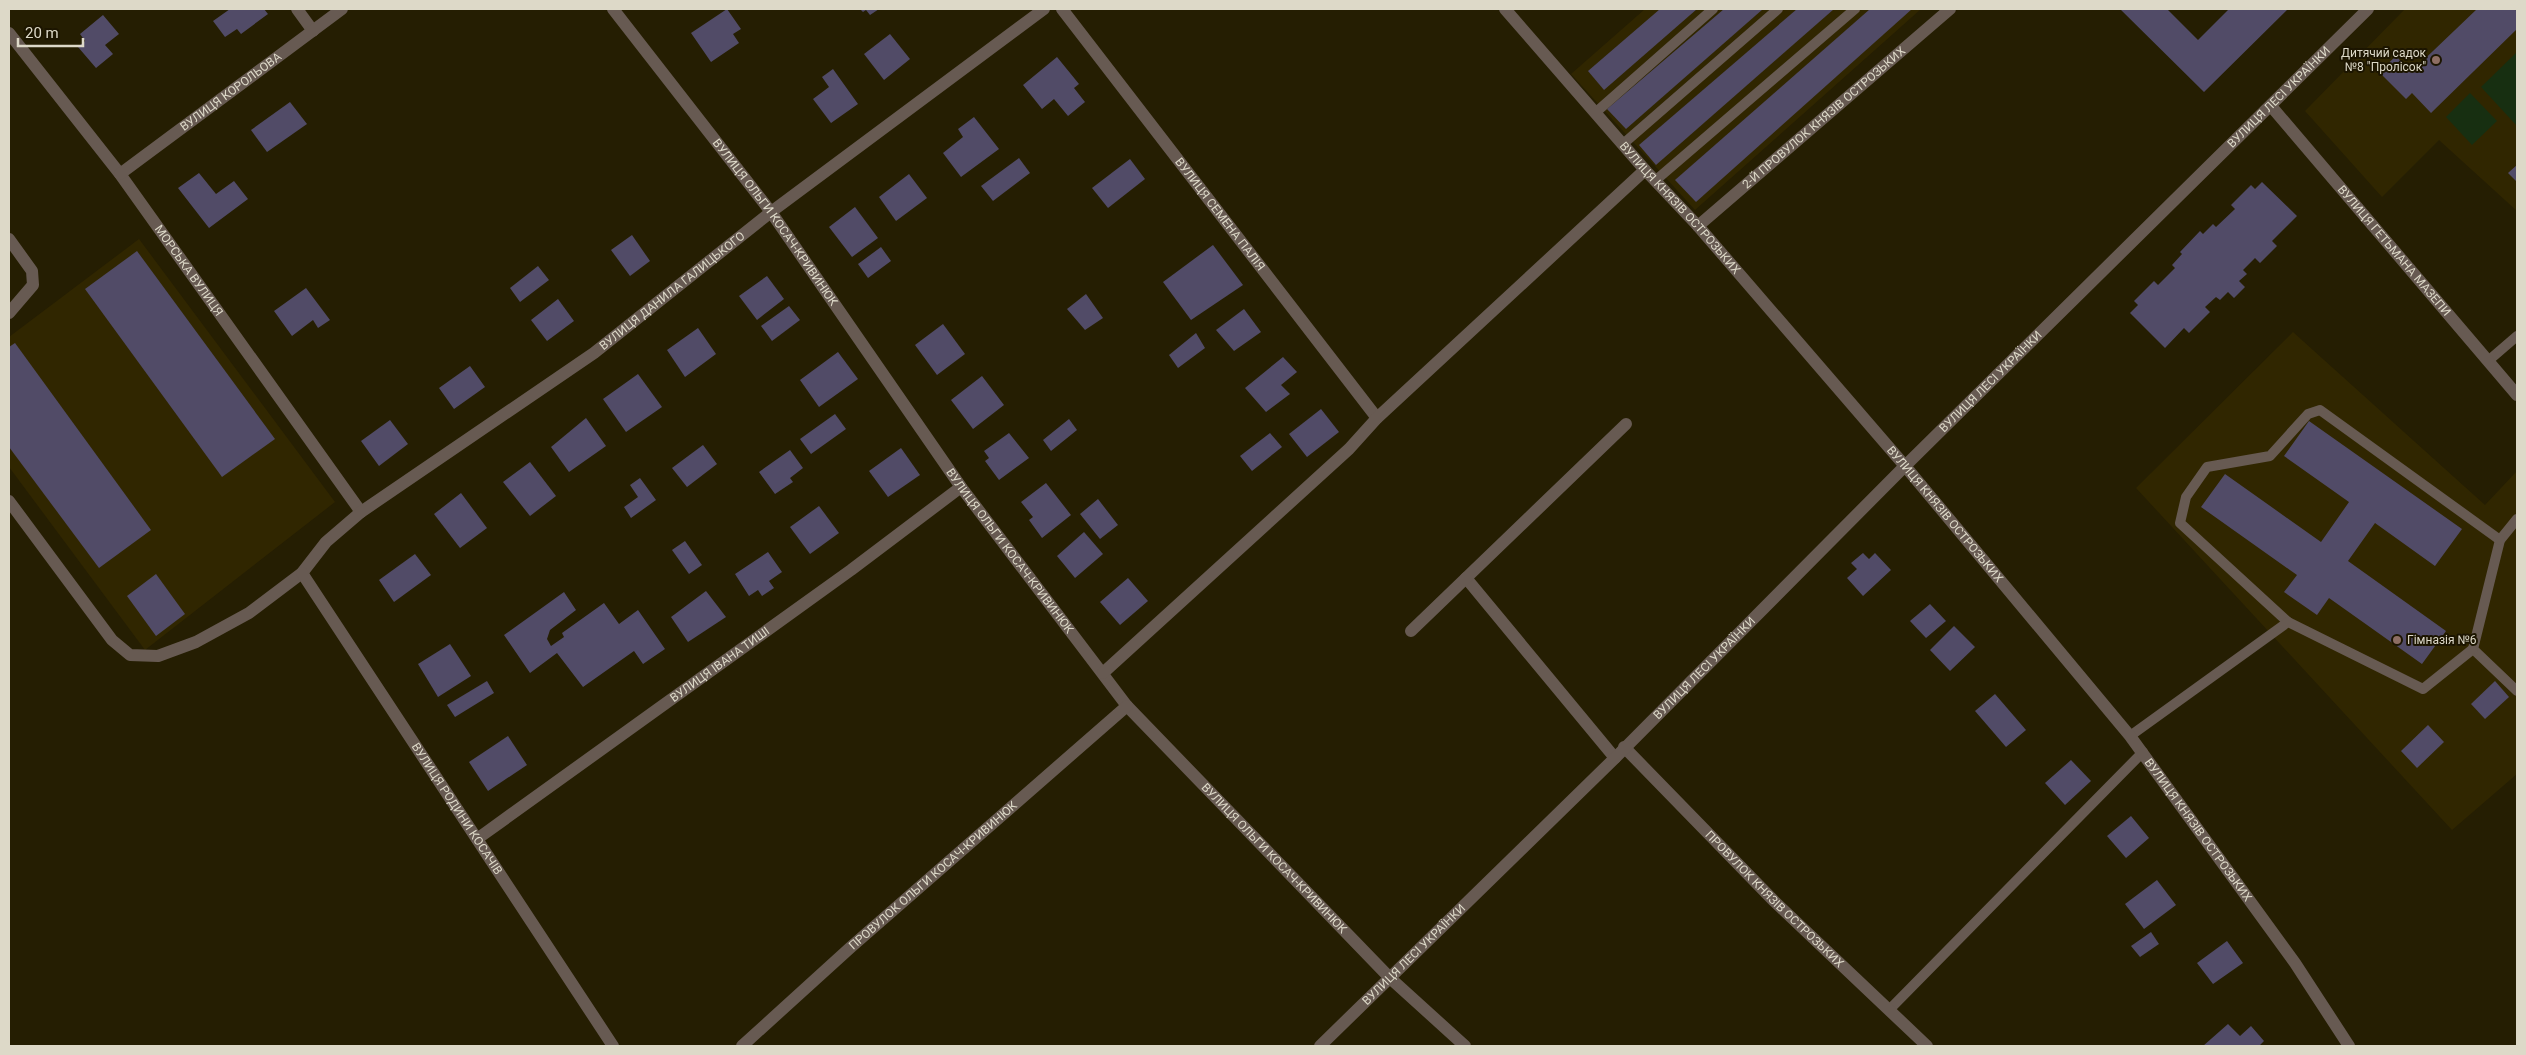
<svg xmlns="http://www.w3.org/2000/svg" width="2526" height="1055" font-family="Roboto,sans-serif">
<rect width="100%" height="100%" fill="#251e02"/>
<!-- built -->
<g fill="#302600">
<polygon points="1645,9 1921,9 1695,210 1571,74"/>
<polygon points="2405,9 2517,9 2517,211 2439,140 2382,197 2305,111"/>
<polygon points="139,239 335,502 145,650 9,467 9,337"/>
<polygon points="2293,332 2485,505 2517,471 2517,774 2452,830 2136,488"/>
</g>
<!-- green -->
<g fill="#172f11">
<polygon points="2517,52 2517,126 2481,87"/>
<polygon points="2470,93 2497,121 2472,145 2446,117"/>
</g>
<!-- building -->
<g fill="#514b67">
<polygon points="230,9 264,9 268,14 241,34 237,29 225,37 213,21"/>
<polygon points="727,9 741,29 733,34 739,43 711,62 691,33"/>
<polygon points="860,9 879,9 870,15 866,10 863,12"/>
<polygon points="1660,9 1697,9 1604,90 1588,71"/>
<polygon points="1724,9 1763,9 1626,129 1607,109"/>
<polygon points="1797,9 1834,9 1656,165 1639,145"/>
<polygon points="1870,9 1912,9 1696,202 1675,180"/>
<polygon points="2120,9 2167,9 2198,40 2229,9 2288,9 2204,92"/>
<polygon points="2477,9 2515,9 2517,12 2517,29 2431,113 2412,93 2406,99 2379,72 2396,56 2411,72"/>
<polygon points="103,15 119,34 105,45 113,54 96,68 78,47 85,41 80,34"/>
<polygon points="890,34 910,59 884,80 864,54"/>
<polygon points="1057,57 1079,84 1074,88 1085,102 1068,116 1054,99 1042,109 1023,85"/>
<polygon points="833,69 858,104 831,123 813,99 829,87 822,77"/>
<polygon points="290,102 307,124 267,152 251,130"/>
<polygon points="974,117 999,149 961,177 943,153 963,137 958,129"/>
<polygon points="1019,158 1030,173 993,201 981,186"/>
<polygon points="1130,159 1145,179 1108,208 1092,188"/>
<polygon points="2517,165 2517,182 2508,173"/>
<polygon points="199,173 216,194 234,181 248,199 209,228 178,188"/>
<polygon points="909,174 927,198 896,221 879,197"/>
<polygon points="2262,182 2297,216 2272,241 2277,246 2260,263 2255,258 2243,270 2247,274 2239,281 2245,287 2234,298 2228,292 2220,300 2216,297 2205,307 2210,312 2189,333 2184,328 2165,348 2130,313 2138,305 2134,301 2154,281 2158,285 2175,268 2172,265 2182,254 2180,252 2200,231 2203,234 2213,224 2216,227 2235,209 2231,205 2251,185 2255,189"/>
<polygon points="855,207 878,238 852,257 829,227"/>
<polygon points="632,235 650,261 630,276 611,250"/>
<polygon points="1213,245 1243,285 1191,320 1163,282"/>
<polygon points="881,247 891,261 868,278 858,264"/>
<polygon points="137,251 275,439 222,477 85,289"/>
<polygon points="538,266 549,280 520,302 510,288"/>
<polygon points="767,276 784,299 757,320 739,296"/>
<polygon points="306,288 330,320 318,328 313,320 292,336 274,311"/>
<polygon points="1086,294 1103,318 1085,330 1067,309"/>
<polygon points="558,299 574,321 547,341 531,320"/>
<polygon points="789,306 800,320 772,341 761,326"/>
<polygon points="1244,309 1261,332 1234,351 1216,330"/>
<polygon points="943,324 965,354 937,375 915,345"/>
<polygon points="698,328 716,354 685,377 667,350"/>
<polygon points="1196,333 1205,348 1178,368 1169,355"/>
<polygon points="15,343 151,530 99,568 9,447 9,347"/>
<polygon points="838,352 858,379 819,407 800,380"/>
<polygon points="1283,357 1297,372 1281,385 1290,394 1266,412 1245,388"/>
<polygon points="470,366 485,387 454,409 439,388"/>
<polygon points="638,374 662,407 626,432 603,399"/>
<polygon points="982,376 1004,405 973,429 951,400"/>
<polygon points="1321,409 1339,432 1307,457 1289,434"/>
<polygon points="835,414 846,429 811,454 800,439"/>
<polygon points="586,418 606,446 569,472 551,447"/>
<polygon points="1069,419 1077,430 1051,451 1043,440"/>
<polygon points="390,420 408,444 379,466 361,441"/>
<polygon points="2309,421 2462,529 2435,566 2375,523 2348,561 2446,631 2422,664 2329,598 2317,615 2284,592 2297,575 2201,507 2225,474 2321,542 2349,502 2284,456"/>
<polygon points="1009,433 1029,458 999,480 985,461 989,458 984,451"/>
<polygon points="1270,433 1282,447 1252,471 1240,456"/>
<polygon points="703,445 717,464 687,487 672,468"/>
<polygon points="901,448 920,475 888,497 869,471"/>
<polygon points="790,450 803,468 790,478 793,482 775,494 759,472"/>
<polygon points="530,462 556,496 530,516 503,482"/>
<polygon points="640,478 656,500 631,518 624,507 638,497 630,485"/>
<polygon points="1046,483 1071,515 1042,538 1029,520 1033,517 1021,502"/>
<polygon points="461,493 487,528 460,548 434,514"/>
<polygon points="1098,499 1118,525 1100,539 1080,514"/>
<polygon points="819,506 839,533 810,554 790,527"/>
<polygon points="1084,532 1103,554 1075,578 1057,556"/>
<polygon points="685,541 702,565 689,574 672,550"/>
<polygon points="768,552 782,572 769,581 774,588 762,596 758,590 749,596 735,574"/>
<polygon points="1863,553 1869,559 1875,553 1891,570 1863,596 1847,578 1857,569 1851,563"/>
<polygon points="415,554 431,575 394,602 379,580"/>
<polygon points="156,574 185,614 156,636 127,596"/>
<polygon points="1128,578 1148,601 1120,625 1100,602"/>
<polygon points="706,591 726,617 688,642 671,617"/>
<polygon points="564,592 576,610 550,630 547,639 551,646 564,637 562,633 604,603 619,624 638,610 665,649 643,664 634,651 583,687 557,653 530,673 504,635"/>
<polygon points="1930,604 1946,621 1926,638 1910,621"/>
<polygon points="1954,626 1975,647 1950,671 1930,650"/>
<polygon points="450,644 471,676 438,697 418,664"/>
<polygon points="487,681 494,693 455,717 447,705"/>
<polygon points="2495,681 2509,697 2485,719 2471,704"/>
<polygon points="1995,694 2026,730 2006,747 1975,711"/>
<polygon points="2428,725 2444,742 2417,768 2401,751"/>
<polygon points="508,736 527,765 488,791 469,762"/>
<polygon points="2071,760 2091,781 2065,805 2045,783"/>
<polygon points="2131,816 2149,838 2126,858 2107,836"/>
<polygon points="2157,880 2176,905 2144,929 2125,904"/>
<polygon points="2151,932 2159,944 2140,957 2131,946"/>
<polygon points="2227,941 2243,963 2213,984 2197,963"/>
<polygon points="2228,1024 2240,1036 2251,1026 2264,1041 2259,1046 2203,1046"/>
</g>
<g fill="none" stroke-linecap="round" stroke-linejoin="round">
<!-- service -->
<g stroke="#675a52" stroke-width="10">
<polyline points="1595,113 1713,9"/>
<polyline points="1623,144 1778,9"/>
<polyline points="1656,180 1855,9"/>
<polyline points="2488,361 2517,336"/>
<polyline points="2517,519 2500,540 2473,649 2517,691"/>
<polyline points="2288,622 2180,523 2186,497 2207,467 2270,456 2308,414 2320,410 2500,540"/>
<polyline points="2130,736 2288,622 2423,689 2473,649"/>
<polyline points="1889,1010 2143,752"/>
</g>
<!-- minor -->
<g stroke="#675a52" stroke-width="12">
<polyline points="297,9 313,31"/>
<path id="s1" d="M613 9 771 212 961 487 1127 706 1390 978 1465 1046"/>
<path id="s2" d="M1062 9 1377 418"/>
<path id="s3" d="M1505 9 1645 170 1698 226 1905 466 2130 736 2295 963 2349 1046"/>
<path id="s4" d="M9 33 120 174 361 512"/>
<path id="s5" d="M2271 106 2517 395"/>
<path id="s6" d="M120 174 342 9"/>
<path id="s7" d="M1698 226 1950 9"/>
<polyline points="9,239 32,271 33,285 9,313"/>
<path id="s8" d="M9 501 112 640 130 655 158 656 196 642 249 613 302 573 326 542 361 512 594 353 771 212 1044 9"/>
<path id="s9" d="M302 573 613 1046"/>
<polyline points="1466,578 1615,758"/>
<polyline points="1411,631 1626,424"/>
<polyline points="1103,673 1349,449 1377,418 1645,170"/>
<path id="s10" d="M1624 747 1774 901 1927 1046"/>
<path id="s11" d="M477 839 851 570 961 487"/>
<path id="s12" d="M742 1046 851 947 1127 706"/>
<path id="s13" d="M1320 1046 1615 758 1905 466 2368 9"/>
</g>
</g>
<!-- markers -->
<g fill="#8d6e63" stroke="#1c1500" stroke-width="2">
<circle cx="2436" cy="60" r="5"/>
<circle cx="2397" cy="640" r="5"/>
</g>
<g text-anchor="middle" dominant-baseline="central" stroke-width="4" stroke-linejoin="round" paint-order="stroke">
<!-- poi labels -->
<g font-size="12" fill="#ddd9c8" stroke="#1c1500" text-anchor="end">
<text x="2426" y="53">Дитячий садок<tspan x="2426" dy="14">№8 "Пролісок"</tspan></text>
<text x="2407" y="640" text-anchor="start">Гімназія №6</text>
</g>
<!-- street labels -->
<g font-size="12" fill="#ddd9c8" stroke="#1c1500">
<text stroke="none"><textPath href="#s6" startOffset="138">ВУЛИЦЯ КОРОЛЬОВА</textPath></text>
<text stroke="none"><textPath href="#s13" startOffset="1349">ВУЛИЦЯ ЛЕСІ УКРАЇНКИ</textPath></text>
<text stroke="none"><textPath href="#s7" startOffset="166">2-Й ПРОВУЛОК КНЯЗІВ ОСТРОЗЬКИХ</textPath></text>
<text stroke="none"><textPath href="#s3" startOffset="265">ВУЛИЦЯ КНЯЗІВ ОСТРОЗЬКИХ</textPath></text>
<text stroke="none"><textPath href="#s2" startOffset="259">ВУЛИЦЯ СЕМЕНА ПАЛІЯ</textPath></text>
<text stroke="none"><textPath href="#s1" startOffset="268">ВУЛИЦЯ ОЛЬГИ КОСАЧ-КРИВИНЮК</textPath></text>
<text stroke="none"><textPath href="#s5" startOffset="190">ВУЛИЦЯ ГЕТЬМАНА МАЗЕПИ</textPath></text>
<text stroke="none"><textPath href="#s4" startOffset="298">МОРСЬКА ВУЛИЦЯ</textPath></text>
<text stroke="none"><textPath href="#s8" startOffset="859">ВУЛИЦЯ ДАНИЛА ГАЛИЦЬКОГО</textPath></text>
<text stroke="none"><textPath href="#s13" startOffset="944">ВУЛИЦЯ ЛЕСІ УКРАЇНКИ</textPath></text>
<text stroke="none"><textPath href="#s3" startOffset="670">ВУЛИЦЯ КНЯЗІВ ОСТРОЗЬКИХ</textPath></text>
<text stroke="none"><textPath href="#s1" startOffset="672">ВУЛИЦЯ ОЛЬГИ КОСАЧ-КРИВИНЮК</textPath></text>
<text stroke="none"><textPath href="#s11" startOffset="299">ВУЛИЦЯ ІВАНА ТИШІ</textPath></text>
<text stroke="none"><textPath href="#s13" startOffset="539">ВУЛИЦЯ ЛЕСІ УКРАЇНКИ</textPath></text>
<text stroke="none"><textPath href="#s9" startOffset="282">ВУЛИЦЯ РОДИНИ КОСАЧІВ</textPath></text>
<text stroke="none"><textPath href="#s3" startOffset="1075">ВУЛИЦЯ КНЯЗІВ ОСТРОЗЬКИХ</textPath></text>
<text stroke="none"><textPath href="#s1" startOffset="1078">ВУЛИЦЯ ОЛЬГИ КОСАЧ-КРИВИНЮК</textPath></text>
<text stroke="none"><textPath href="#s12" startOffset="256">ПРОВУЛОК ОЛЬГИ КОСАЧ-КРИВИНЮК</textPath></text>
<text stroke="none"><textPath href="#s10" startOffset="214">ПРОВУЛОК КНЯЗІВ ОСТРОЗЬКИХ</textPath></text>
<text stroke="none"><textPath href="#s13" startOffset="131">ВУЛИЦЯ ЛЕСІ УКРАЇНКИ</textPath></text>
</g>
</g>
<!-- border -->
<rect width="2526" height="1055" fill="none" stroke="#ddd9c8" stroke-width="20"/>
<!-- scale -->
<path d="M18 38v8h65v-8" fill="none" stroke="#ddd9c8" stroke-width="2.5"/>
<text x="25" y="38" font-size="15" fill="#ddd9c8" stroke="#1c1500" stroke-width="4" paint-order="stroke">20 m</text>
</svg>
